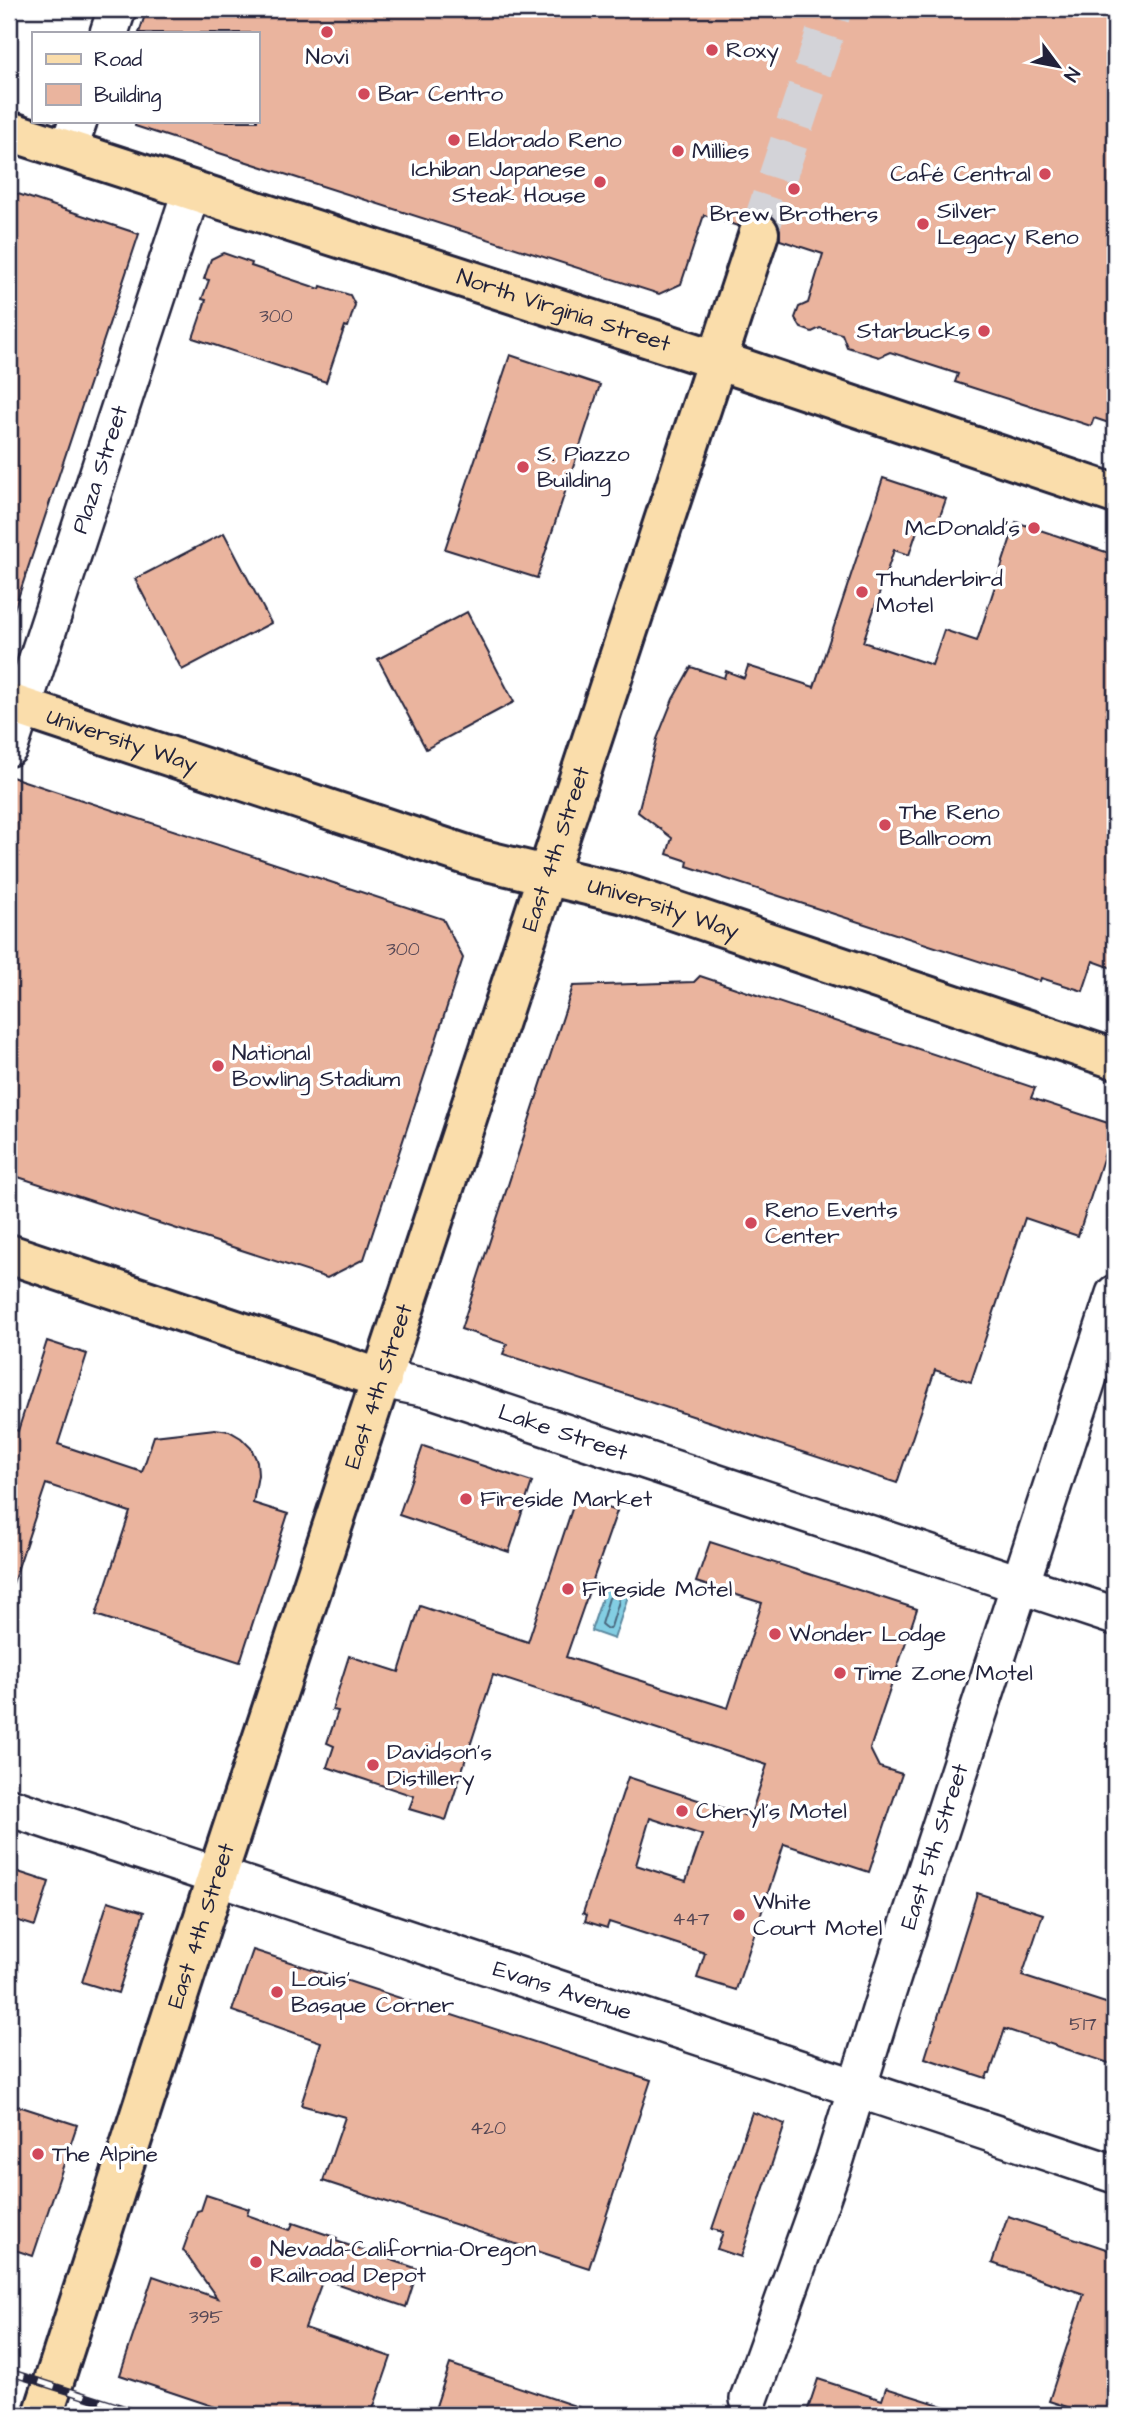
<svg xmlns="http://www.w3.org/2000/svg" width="1124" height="2424" font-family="'Architects Daughter',sans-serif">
<rect width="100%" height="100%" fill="#fff"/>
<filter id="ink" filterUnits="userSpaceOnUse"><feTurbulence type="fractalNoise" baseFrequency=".0143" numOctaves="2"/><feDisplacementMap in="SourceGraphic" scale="14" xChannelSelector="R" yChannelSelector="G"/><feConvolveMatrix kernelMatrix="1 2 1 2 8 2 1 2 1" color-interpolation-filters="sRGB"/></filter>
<g filter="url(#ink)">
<!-- water -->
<polygon fill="#83cee3" stroke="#5c89a0" stroke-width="2" points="606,1586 629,1593 614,1639 591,1631"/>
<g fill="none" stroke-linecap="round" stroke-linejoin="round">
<!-- shore -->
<polygon stroke="#49677e" stroke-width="2" points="612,1596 617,1597 619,1601 611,1627 607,1629 601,1624 609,1598"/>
</g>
<!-- building -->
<g fill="#eab49e" stroke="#22223b" stroke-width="2" fill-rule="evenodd">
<polygon points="147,9 1115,9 1115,425 1094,418 1091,426 955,382 958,374 890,352 879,357 847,347 842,334 820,328 812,332 801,328 795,318 799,307 808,303 823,254 780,240 780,229 776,219 765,212 754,212 745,216 738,226 704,215 681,284 659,294 135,126 136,121 257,121 257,33 139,33"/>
<polygon points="9,191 139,234 13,613 9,612"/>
<polygon points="223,253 252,263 251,266 320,289 321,286 350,295 355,305 348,327 345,326 326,382 193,338 206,300 202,299 209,280 204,279 211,259"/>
<polygon points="510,355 600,385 537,578 445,549"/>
<polygon points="883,478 946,499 937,525 918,528 909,555 894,550 863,642 932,665 944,630 977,641 1016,522 1115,555 1115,969 1093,961 1083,991 1041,978 1040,981 687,866 688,861 667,854 672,838 638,812 657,739 673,699 691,667 724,678 726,671 744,678 748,666 814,687"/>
<polygon points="224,533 271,623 182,670 135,579"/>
<polygon points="467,612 514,702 426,749 378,659"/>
<polygon points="9,776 443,919 463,958 364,1259 327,1278 9,1174"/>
<polygon points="700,976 1035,1088 1031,1098 1114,1125 1078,1236 1025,1218 971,1382 935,1370 897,1483 503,1354 507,1344 461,1329 573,986 694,982"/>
<polygon points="47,1341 87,1354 58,1444 142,1472 154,1436 215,1429 229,1431 241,1438 251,1448 257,1461 258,1475 253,1503 288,1514 240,1662 96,1615 130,1512 46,1484 13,1583 9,1582 9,1427 18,1431"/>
<polygon points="423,1446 532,1482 509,1552 399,1515"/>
<path d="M576 1497 617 1511 566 1657 728 1708 762 1603 696 1582 710 1542 917 1609 870 1749 879 1767 902 1774 869 1872 784 1844 736 1990 697 1978 705 1953 609 1922 607 1928 585 1921 587 1915 583 1913 628 1777 750 1817 767 1765 493 1675 446 1820 409 1809 414 1796 327 1767 334 1746 327 1743 338 1711 332 1710 349 1656 399 1672 420 1606 528 1642ZM650 1818 702 1835 686 1881 636 1865Z"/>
<polygon points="9,1869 49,1882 35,1926 9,1918"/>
<polygon points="977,1893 1043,1914 1022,1976 1115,2006 1115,2065 1005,2029 990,2073 988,2073 986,2078 925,2058"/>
<polygon points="108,1901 144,1912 118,1993 82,1982"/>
<polygon points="253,1950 651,2080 589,2268 323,2181 345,2117 301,2105 321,2042 232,2011"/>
<polygon points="9,2103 77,2125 33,2256 9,2248"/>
<polygon points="752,2112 785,2124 741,2257 717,2249 723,2232 712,2229"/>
<polygon points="206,2195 249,2209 247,2215 290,2230 293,2223 337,2238 336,2241 418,2269 406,2307 323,2279 305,2328 391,2357 371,2415 239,2415 120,2375 153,2276 217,2298 183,2250 197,2211 201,2210"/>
<polygon points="1008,2216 1115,2252 1115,2415 1092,2415 1049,2401 1084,2294 992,2263"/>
<polygon points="450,2364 590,2411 589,2415 433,2415"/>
<polygon points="818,2379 882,2400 886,2388 956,2410 955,2415 806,2415"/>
</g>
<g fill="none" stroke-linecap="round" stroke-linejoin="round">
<!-- major-tunnel -->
<polyline stroke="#d3d3d8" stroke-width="38" stroke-dasharray="38 19" stroke-linecap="butt" points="759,233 833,9"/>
<!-- minor casing -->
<g stroke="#22223b" stroke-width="42">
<g id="minor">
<polyline points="109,33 117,9"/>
<polyline points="68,150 78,121"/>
<path id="s1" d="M9 747 191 192"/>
<path id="s2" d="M382 1379 432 1389 1115 1616"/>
<path id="s3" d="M9 1807 1115 2174"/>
<path id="s4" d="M749 2399 835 2159 883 2004 1115 1294"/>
</g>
</g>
<!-- major casing -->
<g stroke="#22223b" stroke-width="44">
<g id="major">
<path id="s5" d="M9 131 717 360 1115 494"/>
<path id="s6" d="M9 703 479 859 625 894 1115 1059"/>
<polyline points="9,1254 382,1379"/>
<path id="s7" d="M43 2415 217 1876 759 233"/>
</g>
</g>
<!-- minor -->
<use href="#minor" stroke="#fff" stroke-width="37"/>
<!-- major -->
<use href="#major" stroke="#faddab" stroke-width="38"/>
<!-- rail casing -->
<g stroke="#22223b" stroke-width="8">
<polyline id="rail" points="9,2372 144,2415"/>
</g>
<!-- rail -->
<use href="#rail" stroke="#fff" stroke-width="5" stroke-dasharray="16" stroke-linecap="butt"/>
</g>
</g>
<!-- markers -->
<g fill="#d1495b" stroke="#fff" stroke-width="2.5">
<circle cx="327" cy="32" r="7"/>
<circle cx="712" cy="50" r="7"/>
<circle cx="364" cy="94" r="7"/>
<circle cx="454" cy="140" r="7"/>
<circle cx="678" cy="151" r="7"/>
<circle cx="1045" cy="174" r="7"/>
<circle cx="600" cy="182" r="7"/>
<circle cx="794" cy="189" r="7"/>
<circle cx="923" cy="224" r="7"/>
<circle cx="984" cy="331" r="7"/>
<circle cx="523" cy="467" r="7"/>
<circle cx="1034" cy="528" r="7"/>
<circle cx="862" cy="592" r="7"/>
<circle cx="885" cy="825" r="7"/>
<circle cx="218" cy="1066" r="7"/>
<circle cx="751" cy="1223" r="7"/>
<circle cx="466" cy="1499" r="7"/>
<circle cx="568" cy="1589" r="7"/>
<circle cx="775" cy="1634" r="7"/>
<circle cx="840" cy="1673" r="7"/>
<circle cx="373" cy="1765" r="7"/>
<circle cx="682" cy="1811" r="7"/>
<circle cx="739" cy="1915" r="7"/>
<circle cx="277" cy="1992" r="7"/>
<circle cx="38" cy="2154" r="7"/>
<circle cx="256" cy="2262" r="7"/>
</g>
<g text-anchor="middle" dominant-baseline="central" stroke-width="7" stroke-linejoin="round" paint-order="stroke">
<!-- number labels -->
<g font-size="19" fill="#544654">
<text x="276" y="316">300</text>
<text x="403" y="949">300</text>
<text x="691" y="1919">447</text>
<text x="1083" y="2024">517</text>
<text x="488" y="2128">420</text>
<text x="206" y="2317">395</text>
</g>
<!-- poi labels -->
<g font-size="23" fill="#22223b" stroke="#fff" text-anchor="start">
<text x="726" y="50">Roxy</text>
<text x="327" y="57" text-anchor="middle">Novi</text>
<text x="378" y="94">Bar Centro</text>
<text x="468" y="140">Eldorado Reno</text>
<text x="692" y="151">Millies</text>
<text x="586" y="169" text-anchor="end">Ichiban Japanese<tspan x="586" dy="26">Steak House</tspan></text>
<text x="1031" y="174" text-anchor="end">Café Central</text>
<text x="937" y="211">Silver<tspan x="937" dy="26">Legacy Reno</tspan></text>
<text x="794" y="214" text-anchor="middle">Brew Brothers</text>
<text x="970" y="331" text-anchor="end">Starbucks</text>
<text x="537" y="454">S. Piazzo<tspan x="537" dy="26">Building</tspan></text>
<text x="1020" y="528" text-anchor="end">McDonald's</text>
<text x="876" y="579">Thunderbird<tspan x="876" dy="26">Motel</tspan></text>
<text x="899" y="812">The Reno<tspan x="899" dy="26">Ballroom</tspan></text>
<text x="232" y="1053">National<tspan x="232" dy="26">Bowling Stadium</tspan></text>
<text x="765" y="1210">Reno Events<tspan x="765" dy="26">Center</tspan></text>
<text x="480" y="1499">Fireside Market</text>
<text x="582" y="1589">Fireside Motel</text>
<text x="789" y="1634">Wonder Lodge</text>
<text x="854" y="1673">Time Zone Motel</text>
<text x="387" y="1752">Davidson's<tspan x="387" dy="26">Distillery</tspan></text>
<text x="696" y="1811">Cheryl's Motel</text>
<text x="753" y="1902">White<tspan x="753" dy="26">Court Motel</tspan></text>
<text x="291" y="1979">Louis'<tspan x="291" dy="26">Basque Corner</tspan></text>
<text x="52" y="2154">The Alpine</text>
<text x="270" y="2249">Nevada-California-Oregon<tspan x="270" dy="26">Railroad Depot</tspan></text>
</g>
<!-- street labels -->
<g font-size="23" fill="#22223b" stroke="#fff">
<text stroke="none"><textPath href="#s5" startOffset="583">North Virginia Street</textPath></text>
<text stroke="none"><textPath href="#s1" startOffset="292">Plaza Street</textPath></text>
<text stroke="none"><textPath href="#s6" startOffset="119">University Way</textPath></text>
<text stroke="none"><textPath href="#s7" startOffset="1648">East 4th Street</textPath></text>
<text stroke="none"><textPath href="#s6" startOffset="686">University Way</textPath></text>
<text stroke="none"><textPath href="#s7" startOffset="1082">East 4th Street</textPath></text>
<text stroke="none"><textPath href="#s2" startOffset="189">Lake Street</textPath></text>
<text stroke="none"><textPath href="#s4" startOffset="583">East 5th Street</textPath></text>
<text stroke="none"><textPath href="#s7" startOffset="514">East 4th Street</textPath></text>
<text stroke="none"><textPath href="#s3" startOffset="583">Evans Avenue</textPath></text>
</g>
</g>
<!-- margin -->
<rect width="1124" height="2424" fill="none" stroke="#fff" stroke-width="35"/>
<rect x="18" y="18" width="1089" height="2389" fill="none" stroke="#22223b" stroke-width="2.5" filter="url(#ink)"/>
<!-- legend -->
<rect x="32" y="32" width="228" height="91" fill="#ffffff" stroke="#a7a7b1" stroke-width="2"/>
<rect x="46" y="54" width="35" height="10" fill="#faddab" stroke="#a7a7b1" stroke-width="2"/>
<text x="94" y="66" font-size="21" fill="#22223b">Road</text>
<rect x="46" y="84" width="35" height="21" fill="#eab49e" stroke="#a7a7b1" stroke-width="2"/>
<text x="94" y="102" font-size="21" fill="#22223b">Building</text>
<!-- north arrow -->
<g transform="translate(1058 66) rotate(122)" stroke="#ffffff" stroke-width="5" paint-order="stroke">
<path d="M0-5L12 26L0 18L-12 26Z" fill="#22223b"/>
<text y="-10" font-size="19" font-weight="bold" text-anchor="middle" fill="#22223b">N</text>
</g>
</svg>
